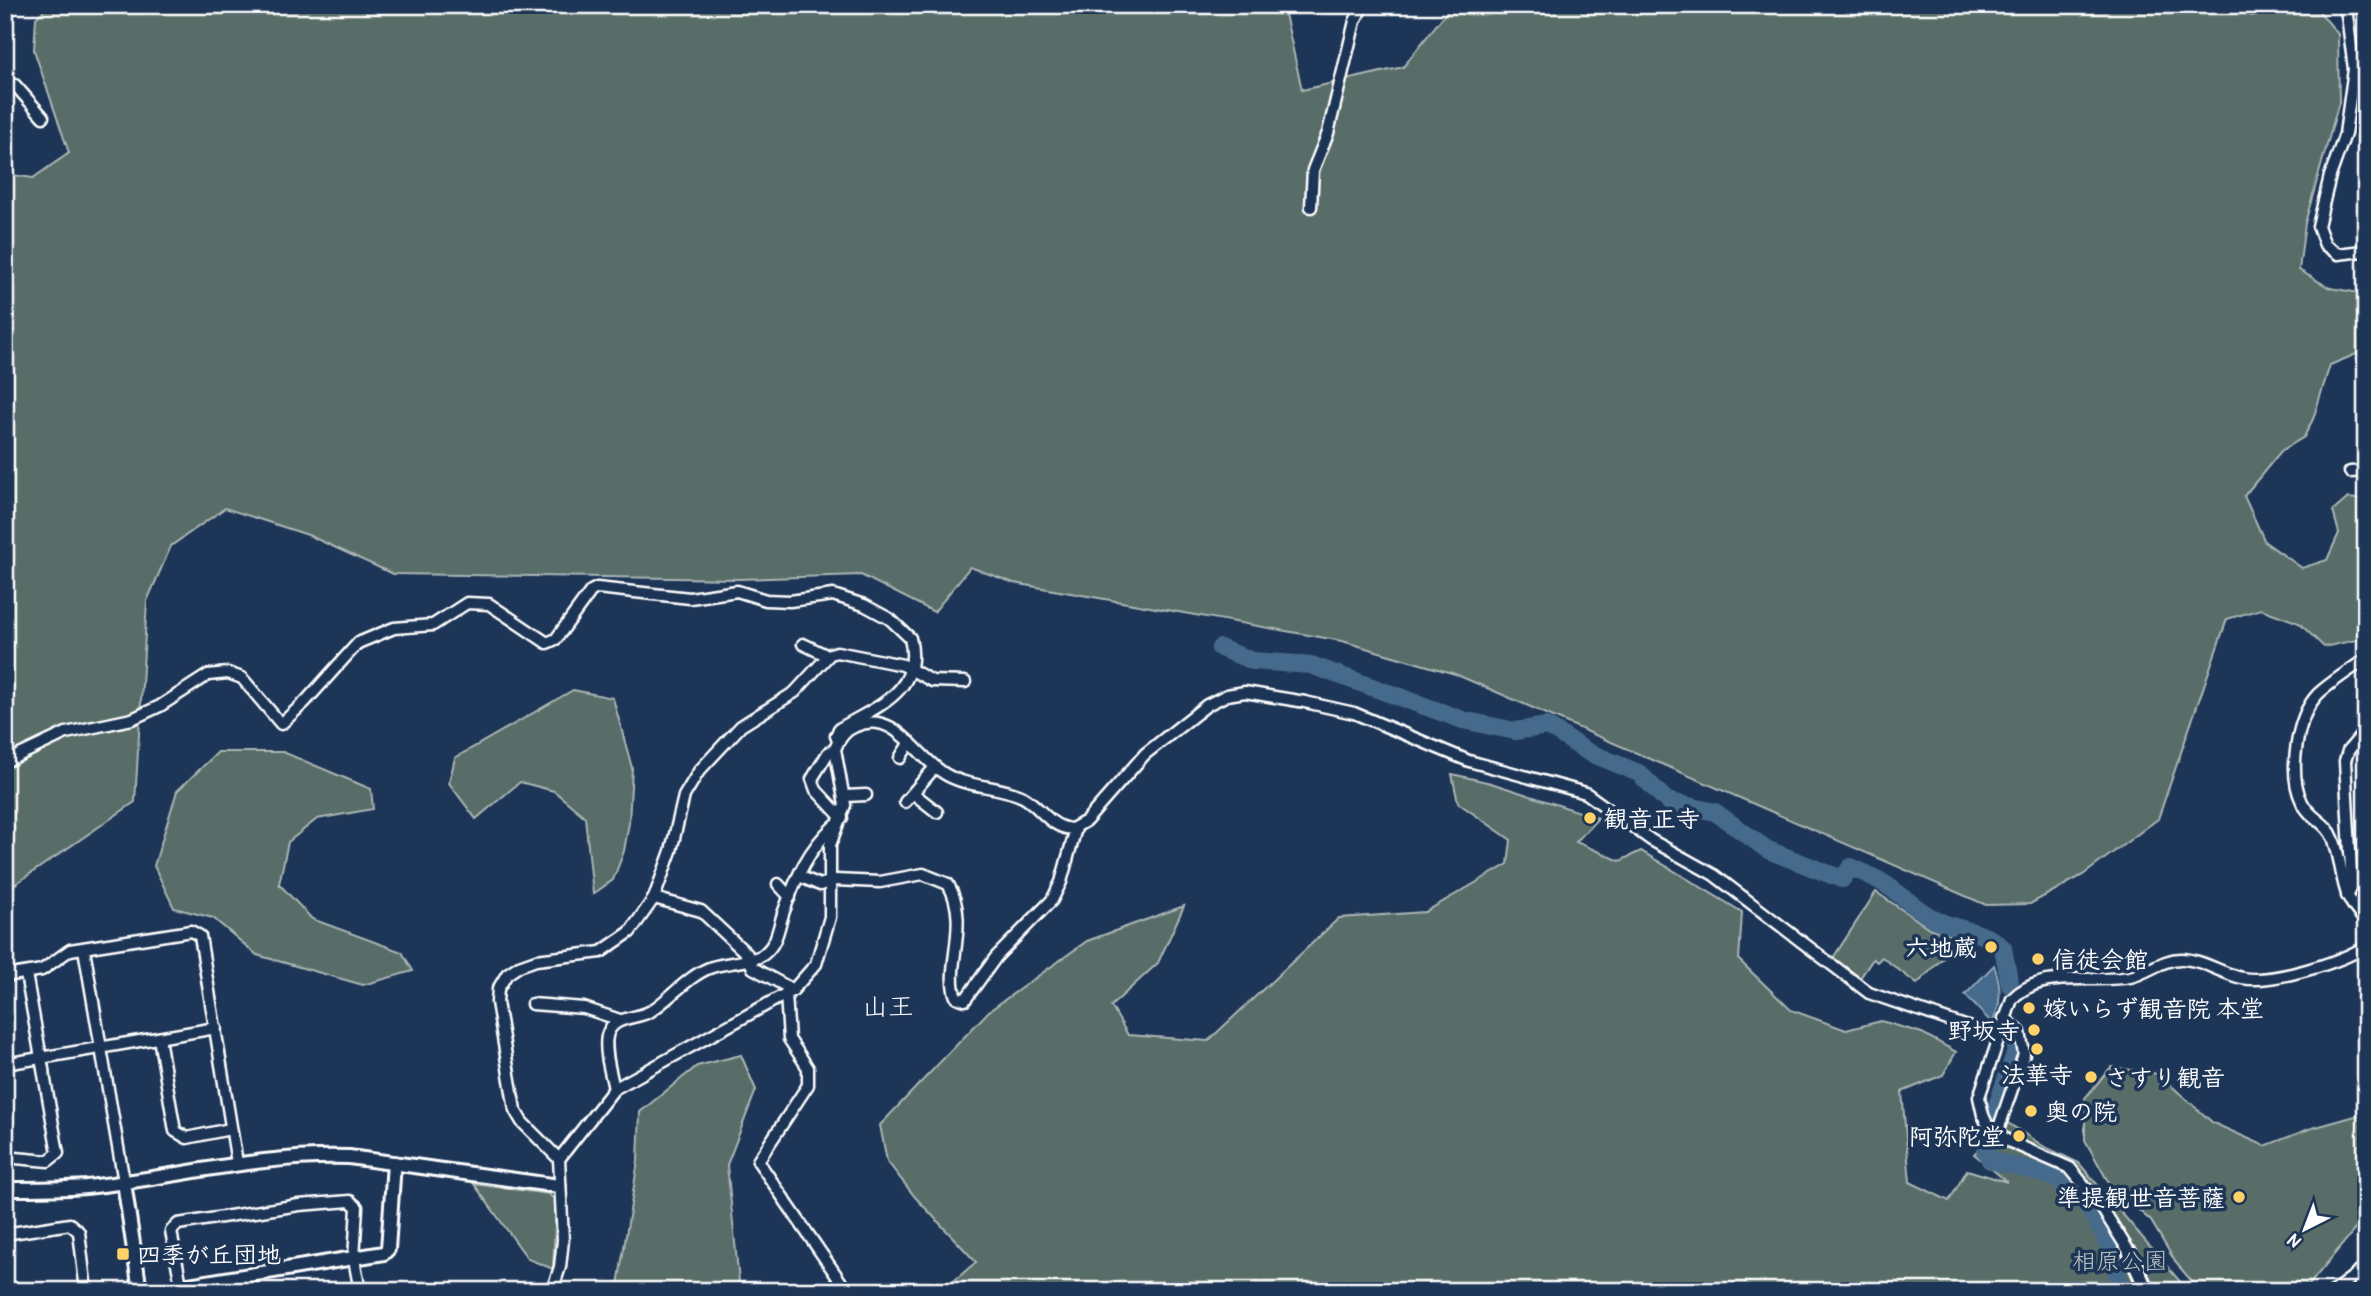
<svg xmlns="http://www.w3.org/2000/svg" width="2371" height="1296" font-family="'Patrick Hand','Klee One',sans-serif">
<rect width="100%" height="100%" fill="#1d3557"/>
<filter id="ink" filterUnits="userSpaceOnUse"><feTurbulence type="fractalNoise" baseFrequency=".0143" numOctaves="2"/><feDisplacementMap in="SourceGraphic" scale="14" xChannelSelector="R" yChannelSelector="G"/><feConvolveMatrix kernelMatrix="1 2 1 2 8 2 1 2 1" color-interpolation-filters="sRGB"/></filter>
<g filter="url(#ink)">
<!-- green -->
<g fill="#586d68" stroke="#acb6b4" stroke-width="2">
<polygon points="49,5 1283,5 1302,90 1403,67 1452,5 2234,5 2251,16 2299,5 2314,5 2338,34 2339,102 2305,223 2299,270 2330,288 2366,294 2366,350 2330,365 2313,419 2304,437 2281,451 2244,496 2265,542 2302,568 2327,560 2339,533 2333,511 2348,498 2366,500 2366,638 2324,647 2299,623 2261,609 2227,619 2158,819 2083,875 2030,904 1986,905 1455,674 1342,641 1014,583 970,567 934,612 861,575 739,579 393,574 308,535 225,508 171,546 147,601 135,802 5,891 5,174 33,178 69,153 34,50 36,18"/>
<polygon points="573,690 613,698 632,768 629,823 624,851 613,880 593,894 585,817 554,791 520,782 476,819 449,783 455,758"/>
<polygon points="218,752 283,752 371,789 373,809 317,819 288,842 279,884 312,919 402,952 413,971 363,985 257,955 213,918 174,908 154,866 177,791"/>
<polygon points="1452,774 1491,783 1598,818 1576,842 1620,861 1641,851 1742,912 1739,960 1791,1010 1846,1030 1881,1021 1922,1033 1956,1052 1943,1075 1902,1092 1910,1182 1949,1201 1967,1170 2007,1182 1974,1154 2005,1121 2043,1146 2079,1163 2188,1291 942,1291 976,1262 915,1197 887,1161 880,1125 989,1011 1087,941 1184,906 1158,963 1111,1006 1128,1035 1208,1041 1339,918 1425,912 1508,864 1511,840 1458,803"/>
<polygon points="1876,892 1929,928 1957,937 1955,946 1917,984 1882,957 1877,962 1873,959 1860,978 1833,958"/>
<polygon points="741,1055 756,1090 727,1165 740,1291 617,1291 638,1161 640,1112 697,1066"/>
<polygon points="2111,1067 2158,1074 2213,1123 2265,1146 2309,1129 2366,1113 2366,1216 2304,1291 2200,1291 2176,1263 2151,1221 2110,1185 2085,1140 2085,1098"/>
<polygon points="474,1184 549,1194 556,1201 553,1269 528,1259"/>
</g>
<!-- water -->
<path fill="#446a8c" stroke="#8fa6ba" stroke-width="2" d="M1994 965C2001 984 2002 1005 1992 1023L1965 995Z"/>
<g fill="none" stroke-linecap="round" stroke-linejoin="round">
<!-- river -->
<g stroke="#446a8c" stroke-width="18">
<path d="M1220 648 1253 661 1311 665 1463 720 1515 731 1547 726 1588 752 1639 773 1667 801 1715 812 1768 850 1842 879 1851 867C1862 872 1875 877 1885 884 1902 895 1916 909 1934 919 1957 931 1983 929 2003 948L2010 985"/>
<polyline points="1994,1114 2017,1048 2008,1027"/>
<path d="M1990 1134 1985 1149 1990 1160C2012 1167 2044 1170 2063 1183 2095 1204 2115 1254 2121 1291"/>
</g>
<!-- street casing -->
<g stroke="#fff" stroke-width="15">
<g id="street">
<polyline points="2343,5 2347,15 2354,69 2345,134 2330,176 2318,226 2325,245 2338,254 2362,251 2366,248"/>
<polyline points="5,84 15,85 43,117"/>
<polyline points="1311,207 1313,170 1328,133 1355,21 1363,5"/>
<polyline points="2350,472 2366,471"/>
<polyline points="803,644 828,656"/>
<path d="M2366 659C2350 670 2332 681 2318 694 2296 717 2288 774 2302 802 2309 818 2327 822 2333 838 2346 873 2337 893 2366 921"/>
<polyline points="835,749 828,753 812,779 816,790 842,818"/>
<polyline points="900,758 910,742"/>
<path d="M5 762 66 733 132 719 160 706 208 675 228 673 242 678 281 724 305 702 358 643 394 628 433 625 467 603 489 604 547 643 556 639 591 591 597 588 690 598 737 591 766 600 790 601 833 595 864 605 890 619 910 638C923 692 877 706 839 729L836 736 838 741"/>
<polyline points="914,794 937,812"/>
<polyline points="845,796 866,795"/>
<polyline points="905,802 935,767"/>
<path d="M799 876 820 885 835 880 880 882 923 874 948 884C971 923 944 967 956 997L965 1000 996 957 1052 900 1061 882 1076 828"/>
<polyline points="778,884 790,897"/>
<polyline points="2347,896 2352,887 2345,761 2348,751 2366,730"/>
<polyline points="654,898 701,911 747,954 753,968 793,990"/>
<polyline points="84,949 124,1182"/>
<polyline points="5,976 42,970 70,950 191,931 200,936 237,1163"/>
<polyline points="786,994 789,1039 808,1068 808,1085 758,1161 847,1291"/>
<polyline points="532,1004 584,1008 620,1020"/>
<polyline points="159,1038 175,1131 187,1138 230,1129"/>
<polyline points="5,1064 216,1028"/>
<path d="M614 1089C611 1074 604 1052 607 1036 612 1015 636 1020 651 1011 671 998 690 974 712 967 726 962 754 962 764 954 778 943 778 927 784 911 796 878 808 849 835 825"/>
<polyline points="1997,1133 2024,1054 2020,1032 2004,1018"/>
<polyline points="5,1157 48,1161 58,1153 26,974"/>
<polyline points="559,1159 522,1122 515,1110 497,1002 498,989 507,974 519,966 536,960 601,952 630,932 654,898 671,851 684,796 699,771 741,726 795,692 830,654 837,652 903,665 932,681 965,682"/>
<polyline points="5,1234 70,1224 79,1232 86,1291"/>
<path d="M2130 1253 2100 1205 2070 1168 2008 1141 1988 1126 1983 1115 1979 1097 2012 999C2041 968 2093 984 2130 977 2148 973 2162 959 2181 959 2202 959 2222 974 2242 978 2271 984 2342 962 2366 946"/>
<polyline points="182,1291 171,1231 178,1224 299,1205 350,1201 357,1207 354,1259 360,1291"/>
<path d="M552 1291 560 1267 563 1240 559 1159 614 1089 793 990 816 964 830 917V845L845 805 835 749C839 739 845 730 856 726 895 709 916 757 945 774 968 788 999 785 1023 797 1041 807 1050 828 1072 829L1086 821 1145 754 1207 705 1227 695 1245 692 1305 702 1354 713 1469 761 1586 793 1651 840 1714 875 1869 993 1997 1037"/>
<polyline points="2334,1291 2366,1267"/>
</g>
</g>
<!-- secondary casing -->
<g stroke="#fff" stroke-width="18">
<g id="secondary">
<polyline points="124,1182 140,1291"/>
<path d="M5 1189C32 1189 59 1189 86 1187 175 1178 259 1154 349 1157L559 1186"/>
<polyline points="2130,1253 2147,1291"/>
<polyline points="152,1291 384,1253 388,1249 394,1163"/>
</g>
</g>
<!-- street -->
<use href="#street" stroke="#1d3557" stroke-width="10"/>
<!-- secondary -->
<use href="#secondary" stroke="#1d3557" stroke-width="12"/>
</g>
</g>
<!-- markers -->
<g fill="#ffd166" stroke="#1d3557" stroke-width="2.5">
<circle cx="1590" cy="818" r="7"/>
<circle cx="1991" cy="947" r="7"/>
<circle cx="2038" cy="959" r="7"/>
<circle cx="2029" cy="1008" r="7"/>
<circle cx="2034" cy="1030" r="7"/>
<circle cx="2037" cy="1049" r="7"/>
<circle cx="2091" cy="1077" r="7"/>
<circle cx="2031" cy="1111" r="7"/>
<circle cx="2019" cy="1136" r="7"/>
<circle cx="2239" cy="1197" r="7"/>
<rect x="116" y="1247" width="14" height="14" rx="3.5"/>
</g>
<g text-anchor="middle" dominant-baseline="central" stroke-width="7" stroke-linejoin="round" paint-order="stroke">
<!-- poi labels -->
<g font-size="24" font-weight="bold" fill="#fff" stroke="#1d3557" text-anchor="start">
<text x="1604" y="818">観音正寺</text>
<text x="1977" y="947" text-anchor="end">六地蔵</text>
<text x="2052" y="959">信徒会館</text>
<text x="2043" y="1008">嫁いらず観音院 本堂</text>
<text x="2020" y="1030" text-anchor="end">野坂寺</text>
<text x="2037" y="1074" text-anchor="middle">法華寺</text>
<text x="2105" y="1077">さすり観音</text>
<text x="2045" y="1111">奥の院</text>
<text x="2005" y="1136" text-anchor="end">阿弥陀堂</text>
<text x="2225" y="1197" text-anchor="end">準提観世音菩薩</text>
<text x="137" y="1254">四季が丘団地</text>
</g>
<!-- park labels -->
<g font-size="24" fill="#bcc5c3" stroke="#1d3557">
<text x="2120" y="1260">相原公園</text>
</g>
<!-- neighbourhood labels -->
<g font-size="26" fill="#fff" stroke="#1d3557">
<text x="888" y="1005">山王</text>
</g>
</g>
<!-- margin -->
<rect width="2371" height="1296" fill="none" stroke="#1d3557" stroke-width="28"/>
<rect x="14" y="14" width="2343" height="1268" fill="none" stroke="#fff" stroke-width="2.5" filter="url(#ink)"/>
<!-- north arrow -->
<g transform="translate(2305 1229) rotate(222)" stroke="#1d3557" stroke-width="5" paint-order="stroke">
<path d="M0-5L12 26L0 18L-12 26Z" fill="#ffffff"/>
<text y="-10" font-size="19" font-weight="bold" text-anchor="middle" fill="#ffffff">N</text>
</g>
</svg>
